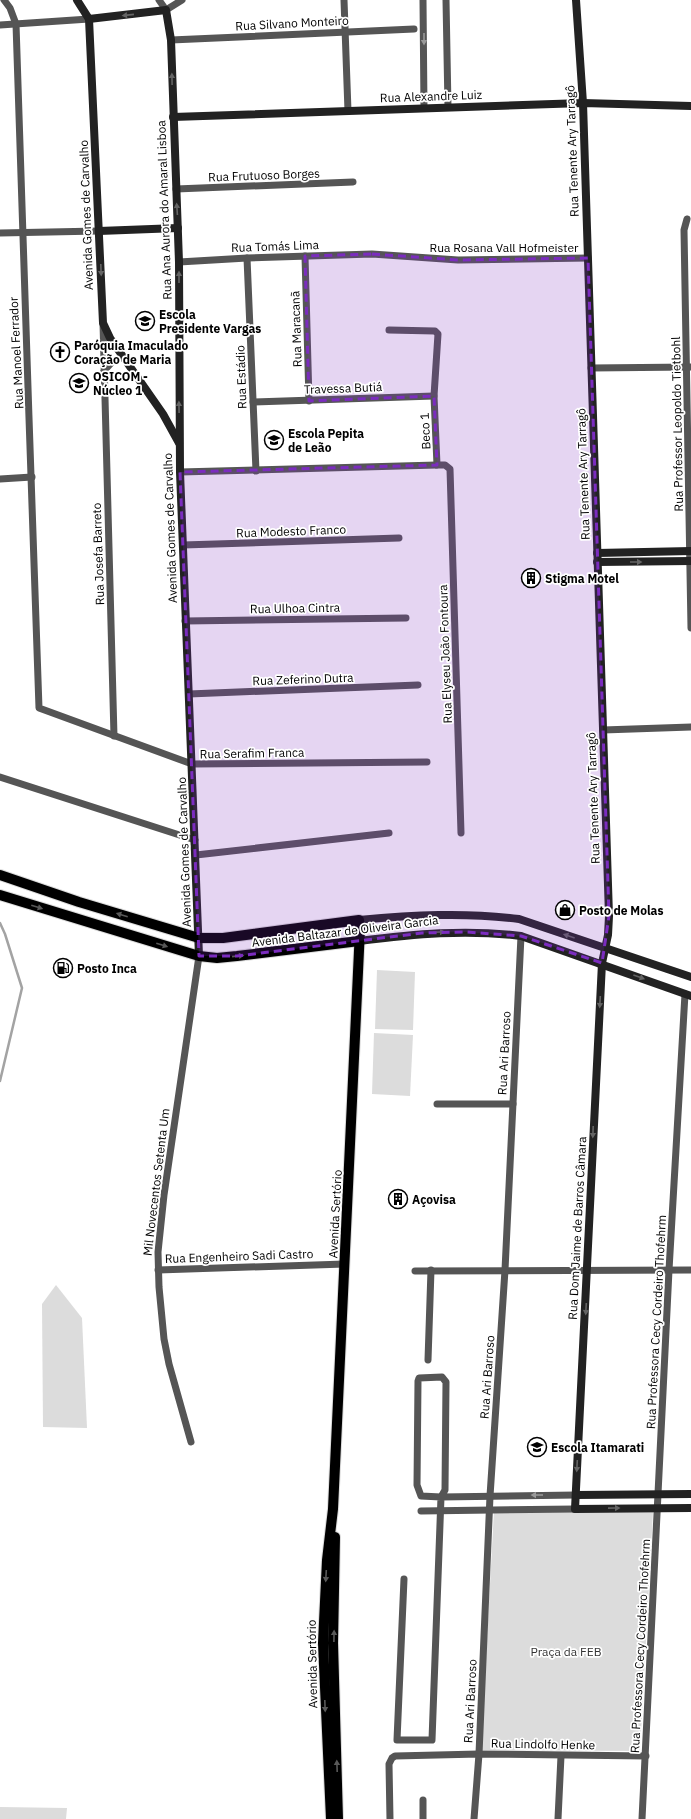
<svg xmlns="http://www.w3.org/2000/svg" width="691" height="1819" font-family="'IBM Plex Sans',sans-serif">
<rect width="100%" height="100%" fill="#fff"/>
<!-- green -->
<g fill="#dcdcdc">
<polygon points="377,970 415,972 413,1030 375,1029"/>
<polygon points="374,1033 413,1035 410,1096 372,1094"/>
<polygon points="56,1285 82,1318 87,1428 43,1427 42,1304"/>
<polygon points="494,1511 653,1512 640,1751 481,1750"/>
<polygon points="0,1807 67,1808 66,1819 0,1819"/>
</g>
<g fill="none" stroke-linecap="round" stroke-linejoin="round">
<!-- stream -->
<polyline stroke="#a3a3a3" stroke-width="2.5" points="0,923 5,934 22,988 0,1081"/>
<!-- primary casing -->
<g stroke="#dbdbdb" stroke-width="12">
<g id="primary">
<polyline points="0,875 79,902 199,938 223,938 359,920 360,929 333,1509 327,1560 323,1643 331,1819"/>
<polyline points="0,895 199,956 217,958 237,956 359,941"/>
<polyline points="335,1537 333,1643 338,1819"/>
</g>
</g>
<!-- street -->
<g stroke="#555" stroke-width="7">
<path d="M4 0 10 8 16 24C22 252 32 480 39 708L192 764 427 762"/>
<polyline points="159,0 166,10 182,0"/>
<polyline points="344,0 348,111"/>
<polyline points="423,0 424,108"/>
<polyline points="446,0 448,107"/>
<polyline points="0,25 89,19"/>
<polyline points="171,40 414,29"/>
<polyline points="176,189 353,182"/>
<polyline points="687,219 684,230 691,628"/>
<polyline points="0,233 99,231"/>
<polyline points="305,256 309,401"/>
<polyline points="247,258 256,471"/>
<polyline points="179,262 247,258 372,254 458,260 588,258"/>
<polyline points="103,323 114,736"/>
<polyline points="389,330 435,331 438,334 434,396 437,465"/>
<polyline points="591,368 691,367"/>
<polyline points="104,371 113,361 123,357"/>
<polyline points="253,402 434,396"/>
<polyline points="180,472 437,465 445,465 450,469 461,833"/>
<polyline points="0,479 32,477"/>
<polyline points="183,545 399,538"/>
<polyline points="185,621 406,618"/>
<polyline points="189,694 418,685"/>
<polyline points="603,730 691,727"/>
<polyline points="0,777 195,840"/>
<polyline points="196,855 389,833"/>
<polyline points="437,1104 513,1104"/>
<polyline points="158,1270 345,1264"/>
<polyline points="415,1271 691,1270"/>
<polyline points="428,1360 431,1270"/>
<polyline points="191,1442 169,1364 164,1339 159,1287 158,1252 164,1195 199,956"/>
<polyline points="421,1511 575,1509"/>
<polyline points="404,1579 397,1740 432,1740 441,1497 445,1490 446,1382 442,1377 419,1378 418,1381 417,1485 421,1496 441,1497 576,1495"/>
<polyline points="390,1819 389,1764 392,1758 395,1756 479,1754 646,1756"/>
<polyline points="423,1819 423,1800"/>
<polyline points="474,1819 479,1754 490,1496 505,1270 521,936"/>
<polyline points="558,1819 561,1756"/>
<polyline points="642,1819 669,1270 685,994"/>
</g>
<!-- secondary -->
<g stroke="#222" stroke-width="8">
<polyline points="77,0 89,19 103,323 110,338 163,414 179,443"/>
<polyline points="576,0 583,103 609,916 608,935 602,963 575,1509 691,1508"/>
<polyline points="89,19 166,10 171,40 179,262 180,472 199,956"/>
<polyline points="173,117 583,103 691,106"/>
<polyline points="99,231 178,228"/>
<polyline points="597,553 691,551"/>
<polyline points="597,562 691,561"/>
<path d="M359 920C412 915 465 912 519 919L691 977"/>
<path d="M359 941C414 934 466 929 521 936L691 996"/>
<polyline points="576,1495 691,1494"/>
</g>
<!-- primary -->
<use href="#primary" stroke="#000" stroke-width="10"/>
</g>
<!-- one-way arrows -->
<defs><path id="oneway-solid" d="M-6-.8H1V-3.2L6.5 0L1 3.2V.8H-6Z"/></defs>
<g fill="#646464">
<use href="#oneway-solid" transform="translate(128 15) rotate(174)"/>
<use href="#oneway-solid" transform="translate(172 79) rotate(-91)"/>
<use href="#oneway-solid" transform="translate(177 209) rotate(-94)"/>
<use href="#oneway-solid" transform="translate(101 270) rotate(88)"/>
<use href="#oneway-solid" transform="translate(179 277) rotate(-90)"/>
<use href="#oneway-solid" transform="translate(179 407) rotate(-91)"/>
<use href="#oneway-solid" transform="translate(636 562)"/>
<use href="#oneway-solid" transform="translate(439 932) rotate(-2)"/>
<use href="#oneway-solid" transform="translate(569 936) rotate(-161)"/>
<use href="#oneway-solid" transform="translate(639 977) rotate(20)"/>
<use href="#oneway-solid" transform="translate(600 1002) rotate(93)"/>
<use href="#oneway-solid" transform="translate(593 1132) rotate(92)"/>
<use href="#oneway-solid" transform="translate(586 1309) rotate(93)"/>
<use href="#oneway-solid" transform="translate(577 1466) rotate(93)"/>
<use href="#oneway-solid" transform="translate(614 1508) rotate(-1)"/>
</g>
<g fill="#999">
<use href="#oneway-solid" transform="translate(424 39) rotate(90)"/>
<use href="#oneway-solid" transform="translate(537 1495) rotate(180)"/>
</g>
<g fill="#595959">
<use href="#oneway-solid" transform="translate(37 907) rotate(17)"/>
<use href="#oneway-solid" transform="translate(122 915) rotate(-163)"/>
<use href="#oneway-solid" transform="translate(162 945) rotate(17)"/>
<use href="#oneway-solid" transform="translate(238 956) rotate(-6)"/>
<use href="#oneway-solid" transform="translate(326 1576) rotate(93)"/>
<use href="#oneway-solid" transform="translate(334 1636) rotate(-89)"/>
<use href="#oneway-solid" transform="translate(325 1706) rotate(88)"/>
<use href="#oneway-solid" transform="translate(337 1766) rotate(-92)"/>
</g>
<!-- marked area -->
<path fill="#7b2cbf" fill-opacity="0.2" stroke="#7b2cbf" stroke-width="3" stroke-dasharray="8 5" stroke-linejoin="round" d="M372 254 458 260 588 258 609 916 602 963 521 936 466 932 422 933 237 956H199L180 472 437 465 434 396 309 401 305 256Z"/>
<!-- icons -->
<defs>
<g id="school-ring" transform="scale(1)"><circle r="9.5" fill="#fff" stroke="#000" stroke-width="1.5"/><path d="M0-5L7-2L0 1L-7-2ZM-4 1L0 2.5L4 1V4Q0 6-4 4Z" fill="#000"/></g>
<g id="church-ring" transform="scale(1)"><circle r="9.5" fill="#fff" stroke="#000" stroke-width="1.5"/><path d="M-1.2-6h2.4v3.5h3.3v2.4h-3.3V6h-2.4V-.1h-3.3v-2.4h3.3Z" fill="#000"/></g>
<g id="building-ring" transform="scale(1)"><circle r="9.5" fill="#fff" stroke="#000" stroke-width="1.5"/><path d="M-4-6H4V6H1V3H-1V6H-4ZM-2.5-4.3h1.7v1.8h-1.7ZM.8-4.3h1.7v1.8H.8ZM-2.5-1h1.7V.8h-1.7ZM.8-1h1.7V.8H.8Z" fill="#000"/></g>
<g id="shop-ring" transform="scale(1)"><circle r="9.5" fill="#fff" stroke="#000" stroke-width="1.5"/><path d="M-5-2.5h2.3a2.7 3.5 0 0 1 5.4 0H5L5.5 6h-11ZM-1.5-2.5h3a1.5 2.3 0 0 0-3 0Z" fill="#000"/></g>
<g id="fuel-ring" transform="scale(1)"><circle r="9.5" fill="#fff" stroke="#000" stroke-width="1.5"/><path d="M-5.5-6h7V0h2V4h1.3V-2.5L3-4.5l.8-.8L6-3V5H2.5V1h-1V6h-7ZM-4.2-4.7v3.2H.2V-4.7Z" fill="#000"/></g>
</defs>
<g fill-rule="evenodd">
<use href="#school-ring" x="145" y="321"/>
<use href="#church-ring" x="60" y="352"/>
<use href="#school-ring" x="79" y="383"/>
<use href="#school-ring" x="274" y="440"/>
<use href="#building-ring" x="531" y="578"/>
<use href="#shop-ring" x="565" y="910"/>
<use href="#fuel-ring" x="63" y="968"/>
<use href="#building-ring" x="398" y="1199"/>
<use href="#school-ring" x="537" y="1447"/>
</g>
<g text-anchor="middle" dominant-baseline="central" stroke-width="3.5" stroke-linejoin="round" paint-order="stroke">
<!-- street labels -->
<g font-size="12" fill="#000" stroke="#fff">
<text transform="translate(292 23) rotate(-3)">Rua Silvano Monteiro</text>
<text transform="translate(431 96) rotate(-2)">Rua Alexandre Luiz</text>
<text transform="translate(572 151) rotate(-92)">Rua Tenente Ary Tarragô</text>
<text transform="translate(264 175) rotate(-2)">Rua Frutuoso Borges</text>
<text transform="translate(164 210) rotate(-92)">Rua Ana Aurora do Amaral Lisboa</text>
<text transform="translate(86 215) rotate(-92)">Avenida Gomes de Carvalho</text>
<text transform="translate(275 246) rotate(-2)">Rua Tomás Lima</text>
<text x="504" y="247">Rua Rosana Vall Hofmeister</text>
<text transform="translate(296 329) rotate(-92)">Rua Maracanã</text>
<text transform="translate(16 353) rotate(-93)">Rua Manoel Ferrador</text>
<text transform="translate(241 377) rotate(-92)">Rua Estádio</text>
<text transform="translate(343 388) rotate(-2)">Travessa Butiá</text>
<text transform="translate(677 424) rotate(-91)">Rua Professor Leopoldo Tietbohl</text>
<text transform="translate(425 431) rotate(-93)">Beco 1</text>
<text transform="translate(583 474) rotate(-92)">Rua Tenente Ary Tarragô</text>
<text transform="translate(170 528) rotate(-92)">Avenida Gomes de Carvalho</text>
<text transform="translate(291 531) rotate(-2)">Rua Modesto Franco</text>
<text transform="translate(98 554) rotate(-92)">Rua Josefa Barreto</text>
<text transform="translate(295 608) rotate(-1)">Rua Ulhoa Cintra</text>
<text transform="translate(445 654) rotate(-92)">Rua Elyseu João Fontoura</text>
<text transform="translate(303 679) rotate(-2)">Rua Zeferino Dutra</text>
<text transform="translate(252 753) rotate(-1)">Rua Serafim Franca</text>
<text transform="translate(593 798) rotate(-92)">Rua Tenente Ary Tarragô</text>
<text transform="translate(184 852) rotate(-92)">Avenida Gomes de Carvalho</text>
<text transform="translate(345 931) rotate(-7)">Avenida Baltazar de Oliveira Garcia</text>
<text transform="translate(504 1053) rotate(-87)">Rua Ari Barroso</text>
<text transform="translate(156 1182) rotate(-83)">Mil Novecentos Setenta Um</text>
<text transform="translate(335 1214) rotate(-87)">Avenida Sertório</text>
<text transform="translate(577 1228) rotate(-87)">Rua Dom Jaime de Barros Câmara</text>
<text transform="translate(239 1256) rotate(-2)">Rua Engenheiro Sadi Castro</text>
<text transform="translate(656 1322) rotate(-87)">Rua Professora Cecy Cordeiro Thofehrm</text>
<text transform="translate(487 1377) rotate(-86)">Rua Ari Barroso</text>
<text transform="translate(640 1646) rotate(-87)">Rua Professora Cecy Cordeiro Thofehrm</text>
<text transform="translate(312 1664) rotate(-91)">Avenida Sertório</text>
<text transform="translate(470 1701) rotate(-87)">Rua Ari Barroso</text>
<text transform="translate(543 1744) rotate(1)">Rua Lindolfo Henke</text>
</g>
<!-- poi labels -->
<g font-size="12" font-weight="bold" fill="#000" stroke="#fff" text-anchor="start">
<text x="159" y="314">Escola<tspan x="159" dy="14">Presidente Vargas</tspan></text>
<text x="74" y="345">Paróquia Imaculado<tspan x="74" dy="14">Coração de Maria</tspan></text>
<text x="93" y="376">OSICOM -<tspan x="93" dy="14">Núcleo 1</tspan></text>
<text x="288" y="433">Escola Pepita<tspan x="288" dy="14">de Leão</tspan></text>
<text x="545" y="578">Stigma Motel</text>
<text x="579" y="910">Posto de Molas</text>
<text x="77" y="968">Posto Inca</text>
<text x="412" y="1199">Açovisa</text>
<text x="551" y="1447">Escola Itamarati</text>
</g>
<!-- park labels -->
<g font-size="12" fill="#333" stroke="#fff">
<text x="566" y="1651">Praça da FEB</text>
</g>
</g>
</svg>
